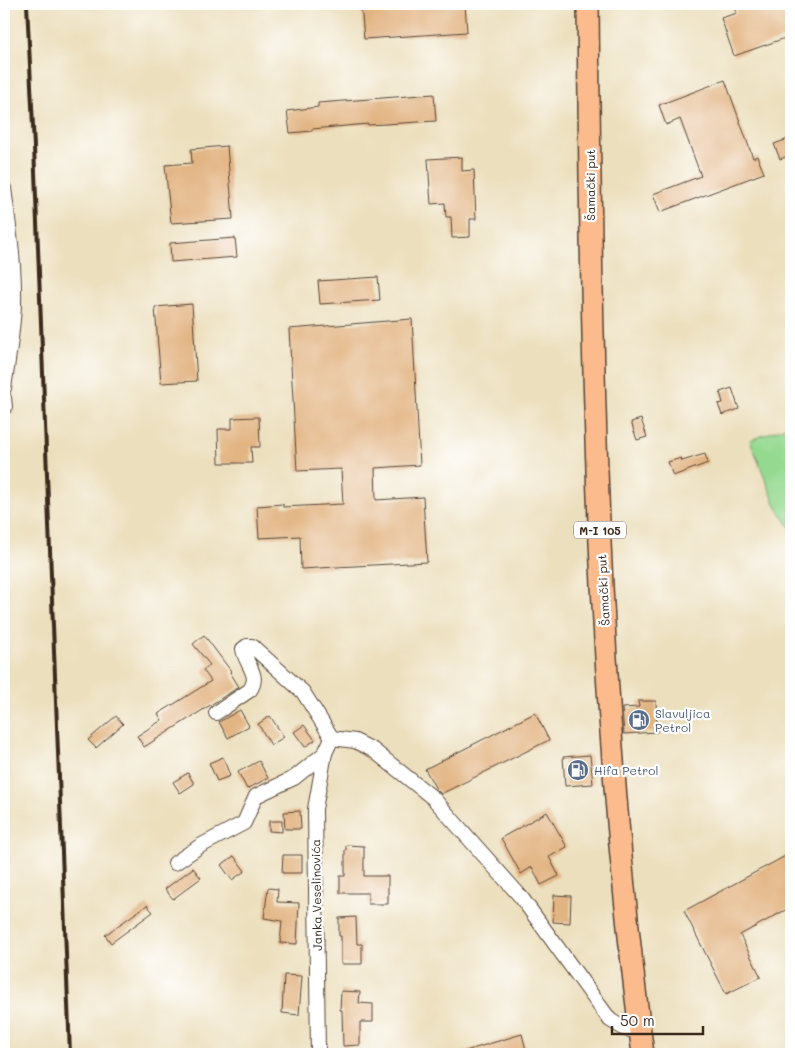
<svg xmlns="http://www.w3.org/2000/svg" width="795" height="1058" font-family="Mali,sans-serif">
<rect width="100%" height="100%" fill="#fff"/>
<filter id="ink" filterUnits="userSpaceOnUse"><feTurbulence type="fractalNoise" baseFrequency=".02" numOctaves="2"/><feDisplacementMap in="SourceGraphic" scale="10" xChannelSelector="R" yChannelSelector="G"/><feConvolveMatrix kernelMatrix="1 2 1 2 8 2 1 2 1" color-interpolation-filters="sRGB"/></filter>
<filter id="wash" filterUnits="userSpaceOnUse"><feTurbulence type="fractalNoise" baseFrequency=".0096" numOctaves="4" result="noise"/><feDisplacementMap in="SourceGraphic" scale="20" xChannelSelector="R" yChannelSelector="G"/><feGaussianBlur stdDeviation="1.12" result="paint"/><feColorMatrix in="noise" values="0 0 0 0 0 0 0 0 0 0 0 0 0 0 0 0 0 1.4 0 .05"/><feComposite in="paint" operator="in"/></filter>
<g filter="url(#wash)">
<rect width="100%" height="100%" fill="#ecdfbd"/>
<!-- green -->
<polygon fill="#95d991" stroke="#688258" points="791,425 791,529 776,506 750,440"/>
<g id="blocks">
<!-- building -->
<g fill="#e2b482">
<polygon points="361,4 465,4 467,32 364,39"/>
<polygon points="747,4 791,4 791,36 734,56 721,18 737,13 735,8"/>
<polygon points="725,80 753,158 757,156 764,173 660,212 653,194 701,176 680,119 666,125 659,105"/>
<polygon points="434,94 436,121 368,125 368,124 312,129 312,131 290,133 287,111 318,107 318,103"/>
<polygon points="791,138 791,155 780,159 774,144"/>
<polygon points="227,146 233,219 171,223 165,165 192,163 191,149"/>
<polygon points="462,157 462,171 474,170 476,219 470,219 470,237 452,238 451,217 446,217 445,203 431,204 428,159"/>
<polygon points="235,238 237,257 171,262 170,243"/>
<polygon points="378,277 380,300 320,304 318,281"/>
<polygon points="192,304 197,381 161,383 155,307"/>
<polygon points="412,319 420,465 375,468 376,500 423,497 427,562 301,569 300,536 259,538 257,506 283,504 283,507 343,504 341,469 297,471 289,329"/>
<polygon points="732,388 739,409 722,415 718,404 723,403 720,392"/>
<polygon points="259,417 260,447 251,447 252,463 219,463 218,429 232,429 232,418"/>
<polygon points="641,419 647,437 637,440 631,422"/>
<polygon points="705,454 708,463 673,476 668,462 681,458 682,461"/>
<polygon points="204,635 231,671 230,672 239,687 144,747 137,736 162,720 158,714 211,681 203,670 210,665 193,644"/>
<polygon points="638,701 656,701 657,732 624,734 622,708 639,707"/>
<polygon points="240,710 249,726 228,738 219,722"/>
<polygon points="535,713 549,740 441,794 436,789 425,769"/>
<polygon points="116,716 123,724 96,748 88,740"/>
<polygon points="270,716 284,737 271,745 258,724"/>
<polygon points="304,725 315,740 305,747 294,732"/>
<polygon points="590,755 593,784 565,786 563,757"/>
<polygon points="223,757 230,776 217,781 209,763"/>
<polygon points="259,761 268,778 247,789 238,772"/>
<polygon points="188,773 194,784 180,793 173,782"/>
<polygon points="300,811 301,829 285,829 284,812"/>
<polygon points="547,812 567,847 549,857 559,876 541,885 532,867 521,874 501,838"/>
<polygon points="269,821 282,821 282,832 269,831"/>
<polygon points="346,845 364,846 364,876 388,876 388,904 368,904 368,893 340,893 340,876 345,876 345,850 346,850"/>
<polygon points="791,853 791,907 740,935 761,977 726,994 684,911"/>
<polygon points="283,855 302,855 302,873 282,873"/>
<polygon points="234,856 245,871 232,880 221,865"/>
<polygon points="193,868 201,878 173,899 165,889"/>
<polygon points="268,888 278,889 277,902 299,903 297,944 280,943 282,921 264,918"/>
<polygon points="554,895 571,896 570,923 553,922"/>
<polygon points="147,905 153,912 111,943 105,935"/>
<polygon points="356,917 357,944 362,944 362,964 341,964 341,936 339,936 339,918"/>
<polygon points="284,975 302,976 299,1015 282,1013"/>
<polygon points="341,991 360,992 359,1003 373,1004 373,1022 360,1022 360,1045 343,1046 342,1010 340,1010"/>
<polygon points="522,1034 527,1054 462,1054 462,1052"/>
</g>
</g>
</g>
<g filter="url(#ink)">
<use href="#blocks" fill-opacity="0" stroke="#564536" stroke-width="1"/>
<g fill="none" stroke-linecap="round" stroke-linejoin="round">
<!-- street casing -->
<g stroke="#564536" stroke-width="16">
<g id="street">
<path d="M4 188C9 227 15 265 14 304 13 332 8 360 4 388"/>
<polyline points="4,398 5,407"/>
<path d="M216 713 250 690C261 675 245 664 243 649L247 646H252L303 692 332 738 355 741 373 750 433 798 521 897 610 1020 625 1029 640 1031"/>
<polyline points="175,863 200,846 244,823 256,796 294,778 325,753"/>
<polyline points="318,1054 315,809 325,753 332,738"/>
</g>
</g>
<!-- primary casing -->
<g stroke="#564536" stroke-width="24">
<path id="primary" d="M588 4C591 354 597 706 643 1054"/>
</g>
<!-- street -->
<use href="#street" stroke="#fff" stroke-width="14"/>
<!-- primary -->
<use href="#primary" stroke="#fbbb8d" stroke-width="21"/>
<!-- rail -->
<polyline stroke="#3b2a1e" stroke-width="4" points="27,4 34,147 70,1054"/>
</g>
</g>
<!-- icons -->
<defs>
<g id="fuel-disc" transform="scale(1.125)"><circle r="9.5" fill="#5c6f8a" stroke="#fff"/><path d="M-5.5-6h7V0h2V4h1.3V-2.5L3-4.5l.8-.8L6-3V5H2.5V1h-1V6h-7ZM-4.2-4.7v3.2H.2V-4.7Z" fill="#fff"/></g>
</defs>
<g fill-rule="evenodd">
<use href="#fuel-disc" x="639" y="720"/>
<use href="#fuel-disc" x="578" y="770"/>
</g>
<g text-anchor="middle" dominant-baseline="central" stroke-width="4.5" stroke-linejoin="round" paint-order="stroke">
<!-- shield labels -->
<rect fill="#fff" stroke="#766a62" stroke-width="1" x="574" y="521.5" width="52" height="17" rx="4"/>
<g font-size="11" font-weight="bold" fill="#3b2a1e">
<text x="600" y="530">M-I 105</text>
</g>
<!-- street labels -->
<g font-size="12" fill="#3b2a1e" stroke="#fff">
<text transform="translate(590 185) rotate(-90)">Šamački put</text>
<text transform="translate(603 590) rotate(-93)">Šamački put</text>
<text transform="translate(316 895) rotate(-91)">Janka Veselinovića</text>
</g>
<!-- service labels -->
<g font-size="12" fill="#4e5e75" stroke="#fff" text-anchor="start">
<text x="655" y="713">Slavuljica<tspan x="655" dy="14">Petrol</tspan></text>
<text x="594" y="770">Hifa Petrol</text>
</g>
</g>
<!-- margin -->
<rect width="795" height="1058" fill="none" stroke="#fff" stroke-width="20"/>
<!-- scale -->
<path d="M612 1026v8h91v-8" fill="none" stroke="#3b2a1e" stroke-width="2.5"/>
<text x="620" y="1026" font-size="15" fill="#3b2a1e" stroke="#ffffff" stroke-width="4" paint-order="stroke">50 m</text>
</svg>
